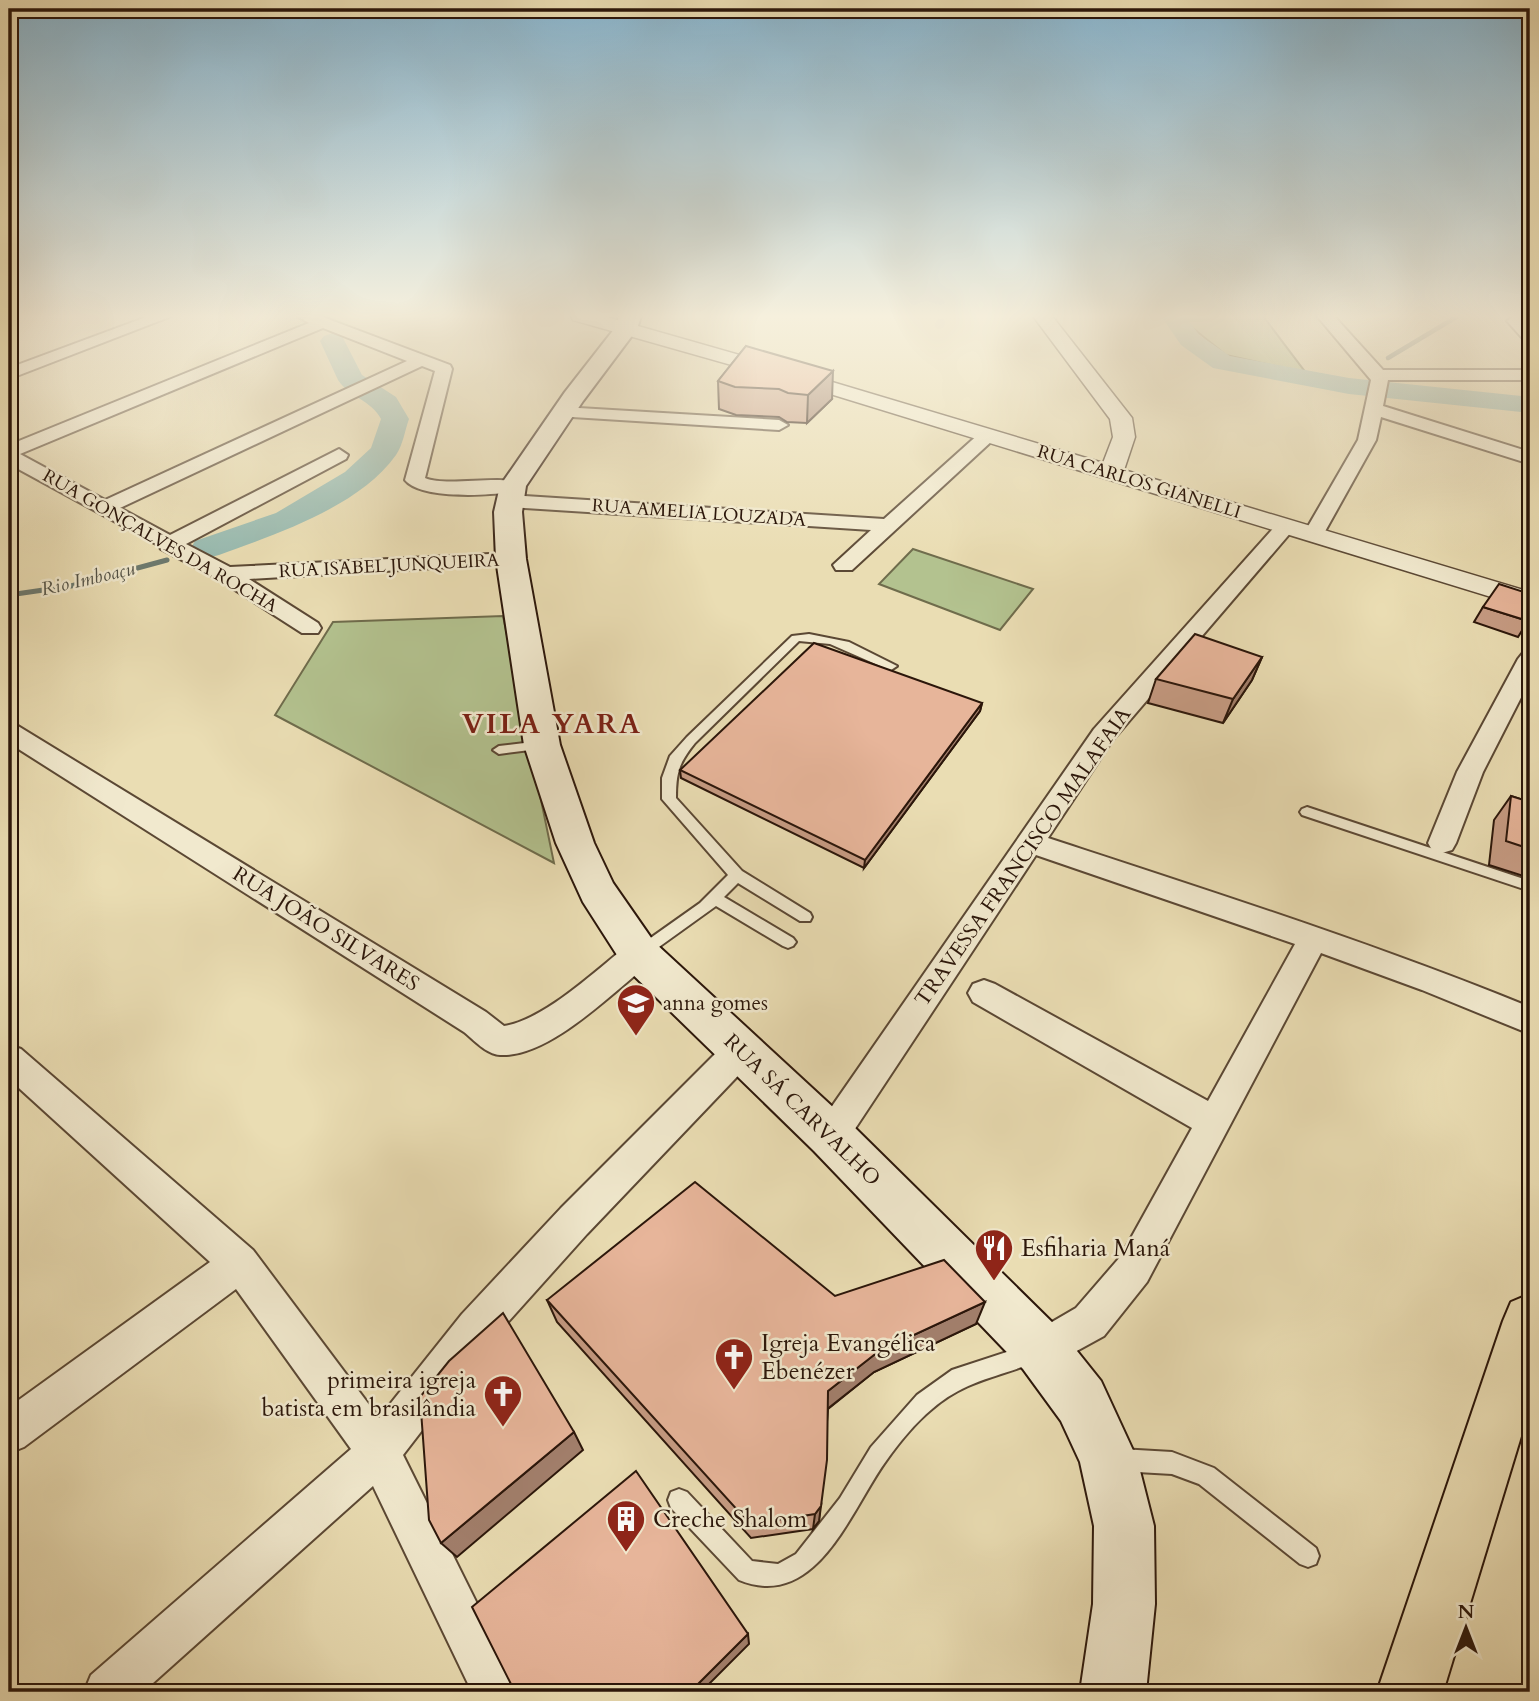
<svg xmlns="http://www.w3.org/2000/svg" width="1539" height="1701" font-family="Cardo,serif">
<rect width="100%" height="100%" fill="#eaddb3"/>
<filter id="stains"><feTurbulence type="fractalNoise" baseFrequency=".00286" numOctaves="4"/><feColorMatrix values="0 0 0 0 .2 0 0 0 0 .09 0 0 0 0 .02 0 0 0 .5 -.17"/></filter>
<radialGradient id="worn" r=".72"><stop offset=".6" stop-color="#630" stop-opacity="0"/><stop offset="1" stop-color="#630" stop-opacity=".3"/></radialGradient>
<!-- green -->
<g fill="#b3c28f" stroke="#6f6c4c" stroke-width="2">
<polygon points="1178,316 1263,316 1306,373 1226,355"/>
<polygon points="913,549 1033,589 1000,630 879,584"/>
<polygon points="503,616 554,863 275,715 333,622"/>
</g>
<g fill="none" stroke-linecap="round" stroke-linejoin="round">
<!-- stream-far1 -->
<g stroke="#6c796e" stroke-width="4.5">
<polyline points="1388,358 1458,316"/>
<polyline points="1342,385 1347,382"/>
</g>
<!-- stream -->
<polyline stroke="#6c796e" stroke-width="5" points="9,595 71,586 167,560"/>
<!-- river -->
<g fill="#98bbb1" fill-rule="evenodd">
<polygon points="1161,316 1186,316 1199,335 1230,356 1349,378 1530,397 1530,413 1349,394 1213,368 1181,345"/>
<path d="M333 333 342 336 362 375 396 397 409 419C405 430 403 445 396 455 359 507 276 534 219 555L207 558 195 555 191 548 195 541 276 513 345 472 371 448 381 419C371 400 349 397 338 380L320 341 324 336Z"/>
</g>
<!-- service casing -->
<g stroke="#5b4834" stroke-width="4">
<g id="service">
<path d="M809 634 849 642 897 666 891 670 887 669 830 644 799 641 695 743C679 763 676 772 676 798L742 871 810 913 812 917 810 921H800L738 883 724 897 793 938 796 942 793 946 788 948 783 946 716 906 645 957 640 959 635 957 632 953 635 949 700 903 728 875 662 799V778L670 756 687 737 792 636Z"/>
<polygon points="541,741 547,745 546,748 499,754 493,750 499,746"/>
<polygon points="1307,807 1530,881 1530,891 1302,815 1300,812 1302,809"/>
<path d="M1031 1344 1038 1347 1041 1354 1038 1361C999 1377 965 1380 932 1409 915 1423 898 1444 886 1461 851 1509 817 1612 739 1580L671 1508 668 1500 671 1492 679 1489 687 1492 752 1561 778 1564 796 1554 840 1498 871 1447 917 1395 952 1370Z"/>
<polygon points="1120,1449 1172,1452 1214,1468 1316,1548 1319,1556 1316,1564 1308,1567 1300,1564 1199,1484 1172,1474 1120,1471 1113,1467 1109,1460 1113,1453"/>
</g>
</g>
<!-- minor casing -->
<g stroke="#5b4834" stroke-width="4">
<g id="minor">
<polygon points="149,316 172,316 9,379 9,368"/>
<path d="M297 316H320L450 365 452 369 425 478C448 488 511 472 523 486L520 490C496 496 421 500 405 480L435 371 422 366 120 508 170 535 339 449 348 455 346 459 186 544 230 567 511 553 518 555 522 559 518 563 249 579 318 623 321 628 318 633H302L218 579 161 549 158 545 9 464V445L309 323ZM323 328 407 361 105 500 20 454Z"/>
<polygon points="1317,316 1334,316 1383,370 1530,370 1530,380 1388,380 1383,406 1530,452 1530,464 1381,417 1376,440 1323,535 1320,539 1306,539 1303,535 1358,440 1371,380"/>
<polygon points="1530,316 1530,322 1526,323 1530,328 1530,342 1524,340 1507,321 1514,316"/>
<polygon points="562,407 779,420 788,425 779,430 556,416 553,412"/>
<polygon points="987,430 996,436 993,440 852,570 836,570 833,565 871,530 509,507 502,505 499,501 502,497 509,495 884,519 981,432"/>
<path d="M1285 521 1292 523 1295 527 1292 531 1112 741 1048 838C1210 891 1372 943 1530 1007V1034L1422 990 1321 953 1147 1282 1104 1336 1042 1370 1028 1364 1022 1350 1028 1336 1076 1308 1121 1256 1192 1128 973 1002 968 993 973 984 984 980 995 984 1208 1101 1295 944 1036 855 843 1147 831 1152 819 1147 814 1136 819 1125 1094 729 1278 523Z"/>
<polygon points="1530,652 1530,680 1483,772 1456,843 1452,850 1442,853 1432,850 1428,843 1457,772 1518,659 1522,654"/>
<path d="M9 724 18 726 486 1012 504 1026C544 1020 595 971 628 945L639 942 650 945 654 954 650 963C613 992 549 1058 500 1055 486 1054 474 1040 464 1032L9 743Z"/>
<polygon points="741,1036 753,1040 757,1050 753,1060 587,1234 490,1342 403,1455 521,1692 472,1692 373,1486 143,1692 84,1692 91,1675 351,1449 236,1289 24,1447 9,1453 9,1407 210,1262 9,1079 9,1045 21,1049 253,1250 379,1418 462,1314 561,1208 729,1040"/>
</g>
</g>
<!-- tertiary casing -->
<g stroke="#5b4834" stroke-width="3">
<polygon id="tertiary" points="571,316 603,316 802,373 1103,463 1113,437 1110,419 1033,316 1052,316 1132,418 1135,437 1124,470 1530,592 1530,609 788,381 573,320"/>
</g>
<!-- secondary casing -->
<g stroke="#2b160a" stroke-width="4">
<polygon id="secondary" points="619,316 641,316 637,329 583,401 526,486 522,512 526,559 560,745 594,843 613,883 654,942 848,1121 1061,1331 1101,1381 1137,1459 1154,1526 1155,1604 1146,1692 1080,1692 1093,1604 1094,1526 1080,1462 1061,1421 1023,1369 814,1151 624,966 583,902 556,843 524,745 496,559 494,512 500,486 565,392 615,328"/>
</g>
<!-- primary casing -->
<g stroke="#2b160a" stroke-width="4">
<polygon id="primary" points="1530,1294 1530,1407 1443,1692 1377,1692 1503,1321 1511,1302"/>
</g>
<!-- service -->
<use href="#service" fill="#f1e9ce" fill-rule="evenodd"/>
<!-- minor -->
<use href="#minor" fill="#f1e9ce" fill-rule="evenodd"/>
<!-- tertiary -->
<use href="#tertiary" fill="#f1e9ce" fill-rule="evenodd"/>
<!-- secondary -->
<use href="#secondary" fill="#f1e9ce" fill-rule="evenodd"/>
<!-- primary -->
<use href="#primary" fill="#eaddb3" fill-rule="evenodd"/>
</g>
<!-- wall -->
<g fill="#c79c84" stroke="#2b160a" stroke-width="2">
<polygon points="746,346 832,399 807,423 787,422 779,417 736,415 719,409 718,381"/>
<polygon points="1483,607 1528,621 1518,637 1474,622"/>
<polygon points="1262,657 1252,680 1223,723 1148,703 1156,679"/>
<polygon points="982,703 980,711 864,868 681,778 680,770"/>
<polygon points="1511,796 1530,802 1530,878 1489,865 1494,820"/>
<polygon points="835,1296 976,1324 874,1372 828,1409 819,1521 813,1529 751,1538 557,1322 547,1300"/>
</g>
<!-- shaded-wall -->
<g fill="#a27f6c" stroke="#2b160a" stroke-width="2">
<polygon points="833,371 832,399 807,423 808,395"/>
<polygon points="1262,657 1252,680 1223,723 1233,699"/>
<polygon points="982,703 980,711 864,868 865,860"/>
<polygon points="985,1302 976,1324 874,1372 826,1410 828,1391 879,1351"/>
<polygon points="574,1432 583,1450 457,1557 441,1543"/>
<polygon points="821,1506 819,1521 813,1529 815,1514"/>
<polygon points="748,1634 749,1644 701,1692 690,1692"/>
</g>
<!-- building -->
<g fill="#e7b59a" stroke="#2b160a" stroke-width="2">
<polygon points="746,346 833,371 808,395 788,393 779,389 735,387 718,381"/>
<polygon points="1499,584 1530,594 1530,616 1528,621 1483,607"/>
<polygon points="1195,634 1262,657 1233,699 1156,679"/>
<polygon points="814,643 982,703 865,860 680,770"/>
<polygon points="1511,796 1530,802 1530,849 1506,841"/>
<polygon points="695,1182 835,1296 944,1260 985,1302 879,1351 828,1391 827,1460 821,1506 815,1514 750,1524 547,1300"/>
<polygon points="503,1313 574,1432 441,1543 429,1520 420,1397 449,1361"/>
<polygon points="636,1471 748,1634 690,1692 515,1692 472,1607"/>
</g>
<!-- sky -->
<linearGradient id="sky" x2="0" y2="1"><stop stop-color="#88b7d2"/><stop offset="0.57" stop-color="#f6f0dd"/><stop offset="1" stop-color="#f6f0dd" stop-opacity="0"/></linearGradient>
<rect width="1539" height="555" fill="url(#sky)"/>
<!-- icons -->
<defs>
<g id="school-pin" transform="scale(2.0125)"><path d="M0 17L-7.5 6A9.5 9.5 0 1 1 7.5 6Z" fill="#8f2418" stroke="#f1e9ce"/><path d="M0-5L7-2L0 1L-7-2ZM-4 1L0 2.5L4 1V4Q0 6-4 4Z" fill="#fff"/></g>
<g id="restaurant-pin" transform="scale(2.0125)"><path d="M0 17L-7.5 6A9.5 9.5 0 1 1 7.5 6Z" fill="#8f2418" stroke="#f1e9ce"/><path d="M-5-6h1v4h1v-4h1v4h1v-4h1v5L-1.5 .5V6h-2V.5L-5-1ZM5-6V6H3V1.5H1.5Q1.5-4 5-6Z" fill="#fff"/></g>
<g id="church-pin" transform="scale(2.0125)"><path d="M0 17L-7.5 6A9.5 9.5 0 1 1 7.5 6Z" fill="#8f2418" stroke="#f1e9ce"/><path d="M-1.2-6h2.4v3.5h3.3v2.4h-3.3V6h-2.4V-.1h-3.3v-2.4h3.3Z" fill="#fff"/></g>
<g id="building-pin" transform="scale(2.0125)"><path d="M0 17L-7.5 6A9.5 9.5 0 1 1 7.5 6Z" fill="#8f2418" stroke="#f1e9ce"/><path d="M-4-6H4V6H1V3H-1V6H-4ZM-2.5-4.3h1.7v1.8h-1.7ZM.8-4.3h1.7v1.8H.8ZM-2.5-1h1.7V.8h-1.7ZM.8-1h1.7V.8H.8Z" fill="#fff"/></g>
</defs>
<g fill-rule="evenodd">
<use href="#school-pin" x="636" y="1003"/>
<use href="#restaurant-pin" x="994" y="1248"/>
<use href="#church-pin" x="734" y="1357"/>
<use href="#church-pin" x="503" y="1394"/>
<use href="#building-pin" x="626" y="1519"/>
</g>
<g text-anchor="middle" dominant-baseline="central" stroke-width="5" stroke-linejoin="round" paint-order="stroke">
<!-- far-street labels -->
<g font-size="18" fill="#2b160a" stroke="#f1e9ce">
<text transform="translate(1139 482) rotate(17)">RUA CARLOS GIANELLI</text>
<text transform="translate(699 513) rotate(4)">RUA AMELIA LOUZADA</text>
<text transform="translate(160 541) rotate(30)">RUA GONÇALVES DA ROCHA</text>
<text transform="translate(389 566) rotate(-3)">RUA ISABEL JUNQUEIRA</text>
</g>
<!-- far-water labels -->
<g font-size="19" font-style="italic" fill="#515044" stroke="#f1e9ce">
<text transform="translate(88 579) rotate(-13)">Rio Imboaçu</text>
</g>
<!-- street labels -->
<g font-size="21" fill="#2b160a" stroke="#f1e9ce">
<text transform="translate(1023 857) rotate(-55)">TRAVESSA FRANCISCO MALAFAIA</text>
<text transform="translate(326 929) rotate(32)">RUA JOÃO SILVARES</text>
<text transform="translate(802 1110) rotate(44)">RUA SÁ CARVALHO</text>
</g>
<!-- poi labels -->
<g font-size="21" fill="#2b160a" stroke="#f1e9ce" text-anchor="start">
<text x="663" y="1003">anna gomes</text>
</g>
<!-- near-poi labels -->
<g font-size="24" fill="#2b160a" stroke="#f1e9ce" text-anchor="start">
<text x="1021" y="1248">Esfiharia Maná</text>
<text x="761" y="1343">Igreja Evangélica<tspan x="761" dy="28">Ebenézer</tspan></text>
<text x="476" y="1380" text-anchor="end">primeira igreja<tspan x="476" dy="28">batista em brasilândia</tspan></text>
<text x="653" y="1519">Creche Shalom</text>
</g>
<!-- district labels -->
<g font-size="28" font-weight="bold" letter-spacing="2" fill="#7a1f14" stroke="#f1e9ce">
<text x="552" y="724">VILA YARA</text>
</g>
</g>
<!-- margin -->
<rect width="1539" height="1701" fill="none" stroke="#eaddb3" stroke-width="35"/>
<rect x="10" y="10" width="1518" height="1680" fill="none" stroke="#2b160a" stroke-width="3.5"/>
<rect x="18" y="18" width="1504" height="1666" fill="none" stroke="#2b160a" stroke-width="2"/>
<!-- north arrow -->
<g transform="translate(1466 1628)" stroke="#f1e9ce" stroke-width="5" paint-order="stroke">
<path d="M0-5L12 26L0 18L-12 26Z" fill="#2b160a"/>
<text y="-10" font-size="19" font-weight="bold" text-anchor="middle" fill="#2b160a">N</text>
</g>
<rect width="100%" height="100%" filter="url(#stains)"/>
<rect width="100%" height="100%" fill="url(#worn)"/>
</svg>
